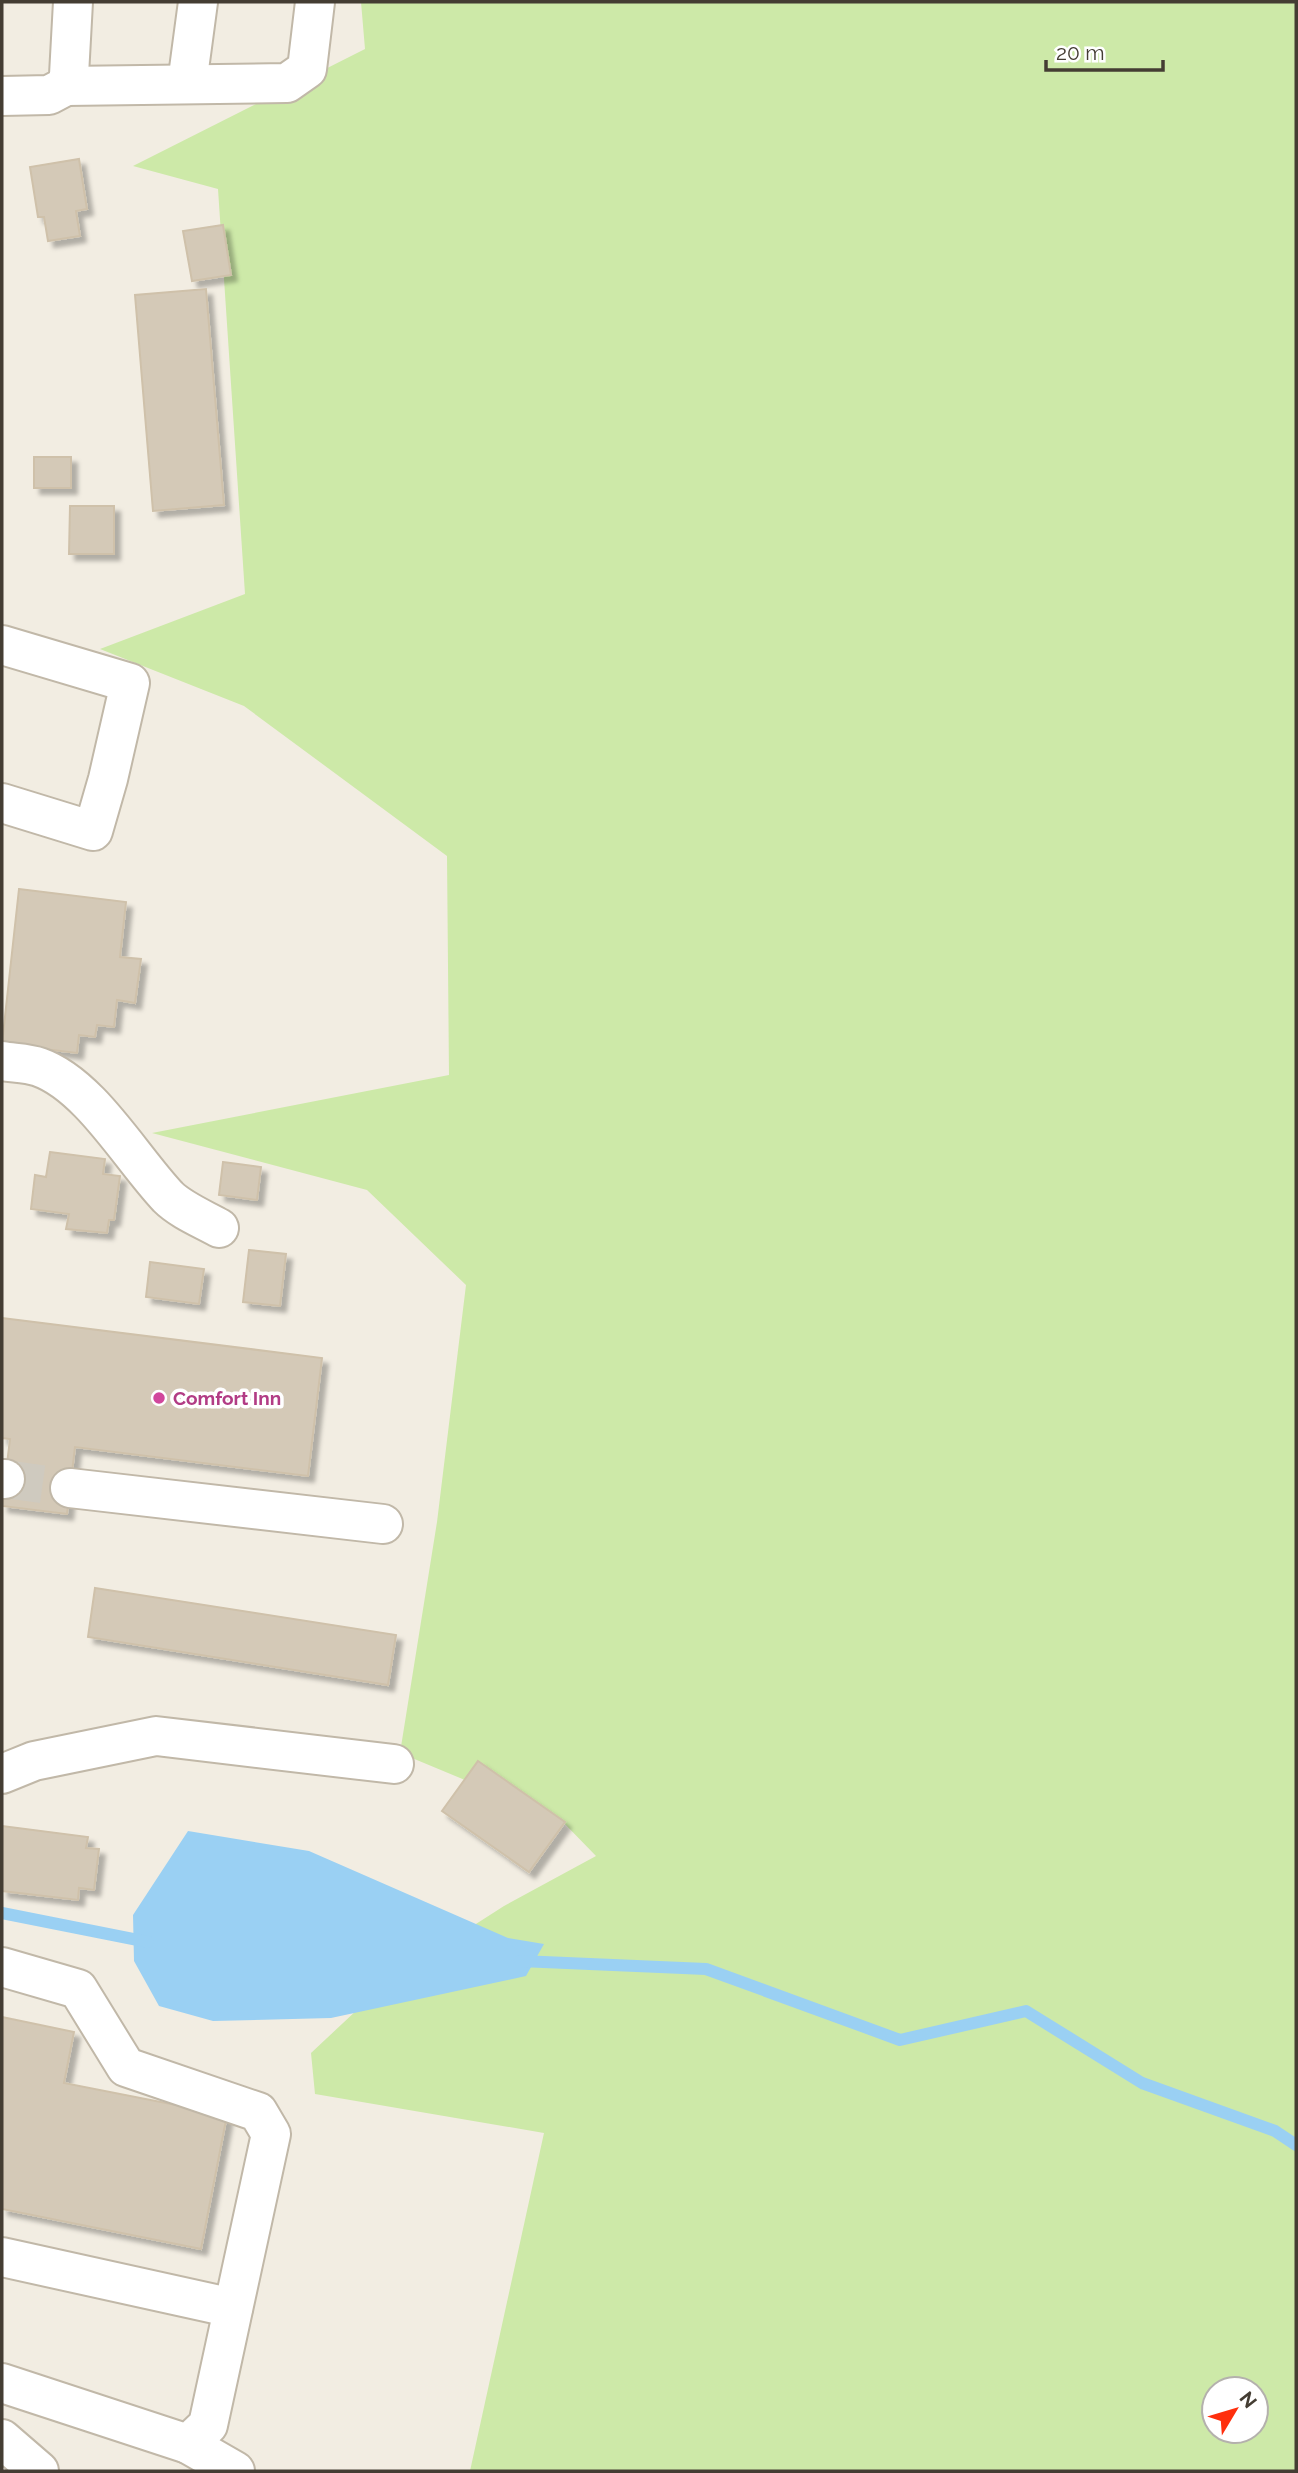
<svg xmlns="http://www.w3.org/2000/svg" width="1298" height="2473" font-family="Raleway,sans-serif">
<defs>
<filter id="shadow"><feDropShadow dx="6" dy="6" stdDeviation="2" flood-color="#0004"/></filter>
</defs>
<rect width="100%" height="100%" fill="#f2ede2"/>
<!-- green -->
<path fill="#cde9a8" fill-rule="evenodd" d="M361 2H1296V2471H470L544 2133 315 2094 311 2053 390 1979 504 1906 596 1856 561 1820 400 1753 437 1522 466 1285 367 1190 152 1133 449 1075 447 856 244 706 100 649 245 594 218 189 133 166 365 49ZM1214 2389H1256V2431H1214Z"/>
<!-- water -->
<polygon fill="#9ad0f3" points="188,1831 309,1851 508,1938 544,1944 526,1976 331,2018 213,2021 159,2006 134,1961 133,1915"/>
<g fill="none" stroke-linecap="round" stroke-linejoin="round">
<!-- stream -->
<g stroke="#9ad0f3" stroke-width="12">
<polyline points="2,1913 148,1942"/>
<polyline points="520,1961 706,1969 900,2040 1026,2011 1142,2083 1275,2131 1296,2145"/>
</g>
</g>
<!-- building -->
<g fill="#d4c9b7" stroke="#cfc1aa" stroke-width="2" filter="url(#shadow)">
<polygon points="79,159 87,209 76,211 80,236 48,241 44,217 38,217 30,167"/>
<polygon points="223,225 231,275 192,281 183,231"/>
<polygon points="206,289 224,505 153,511 135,295"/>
<rect x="34" y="457" width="37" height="31"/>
<polygon points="70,506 114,506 114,554 69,554"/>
<polygon points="19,889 126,902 120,957 141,959 135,1003 117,1000 114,1027 97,1025 95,1037 79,1035 77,1053 2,1044"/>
<polygon points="50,1152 105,1159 103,1174 120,1176 114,1220 109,1220 107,1233 66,1229 69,1214 31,1209 35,1175 46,1177"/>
<polygon points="223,1162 261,1167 257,1200 219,1195"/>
<polygon points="249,1250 286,1254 280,1306 243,1302"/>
<polygon points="150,1262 204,1269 199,1304 146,1297"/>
<polygon points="2,1318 322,1358 308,1476 75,1447 67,1514 2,1506 10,1439 2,1438"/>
<polygon points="95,1588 396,1635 388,1685 88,1637"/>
<polygon points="478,1761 565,1822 529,1872 442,1811"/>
<polygon points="2,1826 88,1837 86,1848 99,1849 94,1890 79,1888 78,1900 2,1891"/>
<polygon points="2,2017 74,2032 64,2083 227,2115 201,2249 2,2209"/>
</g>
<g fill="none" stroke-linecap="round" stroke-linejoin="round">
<!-- minor-tunnel -->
<polyline stroke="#cfcabf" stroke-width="38" stroke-dasharray="38 19" stroke-linecap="butt" points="5,1479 70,1488"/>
<!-- minor casing -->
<g stroke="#c1b8a8" stroke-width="42">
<g id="minor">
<polyline points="187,84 198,2"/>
<polyline points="66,86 287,83 307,69 315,2"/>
<polyline points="2,96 49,95 66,86 69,75 73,2"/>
<polyline points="2,645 130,683 108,779 93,831 2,803"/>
<path d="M2 1061C14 1063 28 1063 39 1067 90 1085 131 1158 168 1197 181 1210 203 1219 219 1228"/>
<polyline points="2,1479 5,1479"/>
<polyline points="70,1488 383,1524"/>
<polyline points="2,1774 34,1761 156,1736 394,1764"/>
<polyline points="2,1967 78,1989 126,2067 258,2112 271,2134 208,2425 188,2444 2,2383"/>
<polyline points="2,2257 233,2308"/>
<polyline points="2,2439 39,2471"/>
<polyline points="188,2444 235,2471"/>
</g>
</g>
<!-- minor -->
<use href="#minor" stroke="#fff" stroke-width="38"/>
</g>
<!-- markers -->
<circle fill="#d1479c" stroke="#fff" stroke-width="2.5" cx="159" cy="1398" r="7"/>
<g text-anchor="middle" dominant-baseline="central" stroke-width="7" stroke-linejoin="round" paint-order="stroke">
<!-- hotel labels -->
<g font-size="19" font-weight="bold" fill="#b23c85" stroke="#fff" text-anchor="start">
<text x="173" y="1398">Comfort Inn</text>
</g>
</g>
<!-- border -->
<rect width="1298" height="2473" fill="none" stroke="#443d33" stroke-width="7"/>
<!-- north arrow -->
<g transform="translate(1235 2410) rotate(52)"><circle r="33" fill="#ffffff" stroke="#b4b1ad" stroke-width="2"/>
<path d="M0-5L12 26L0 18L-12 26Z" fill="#ff2f0d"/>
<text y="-10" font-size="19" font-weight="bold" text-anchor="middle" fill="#443d33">N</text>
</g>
<!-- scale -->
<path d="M1046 60v10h117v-10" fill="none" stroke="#443d33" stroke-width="3.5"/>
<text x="1056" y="60" font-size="21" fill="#443d33" stroke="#ffffff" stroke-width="5" paint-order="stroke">20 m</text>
</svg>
